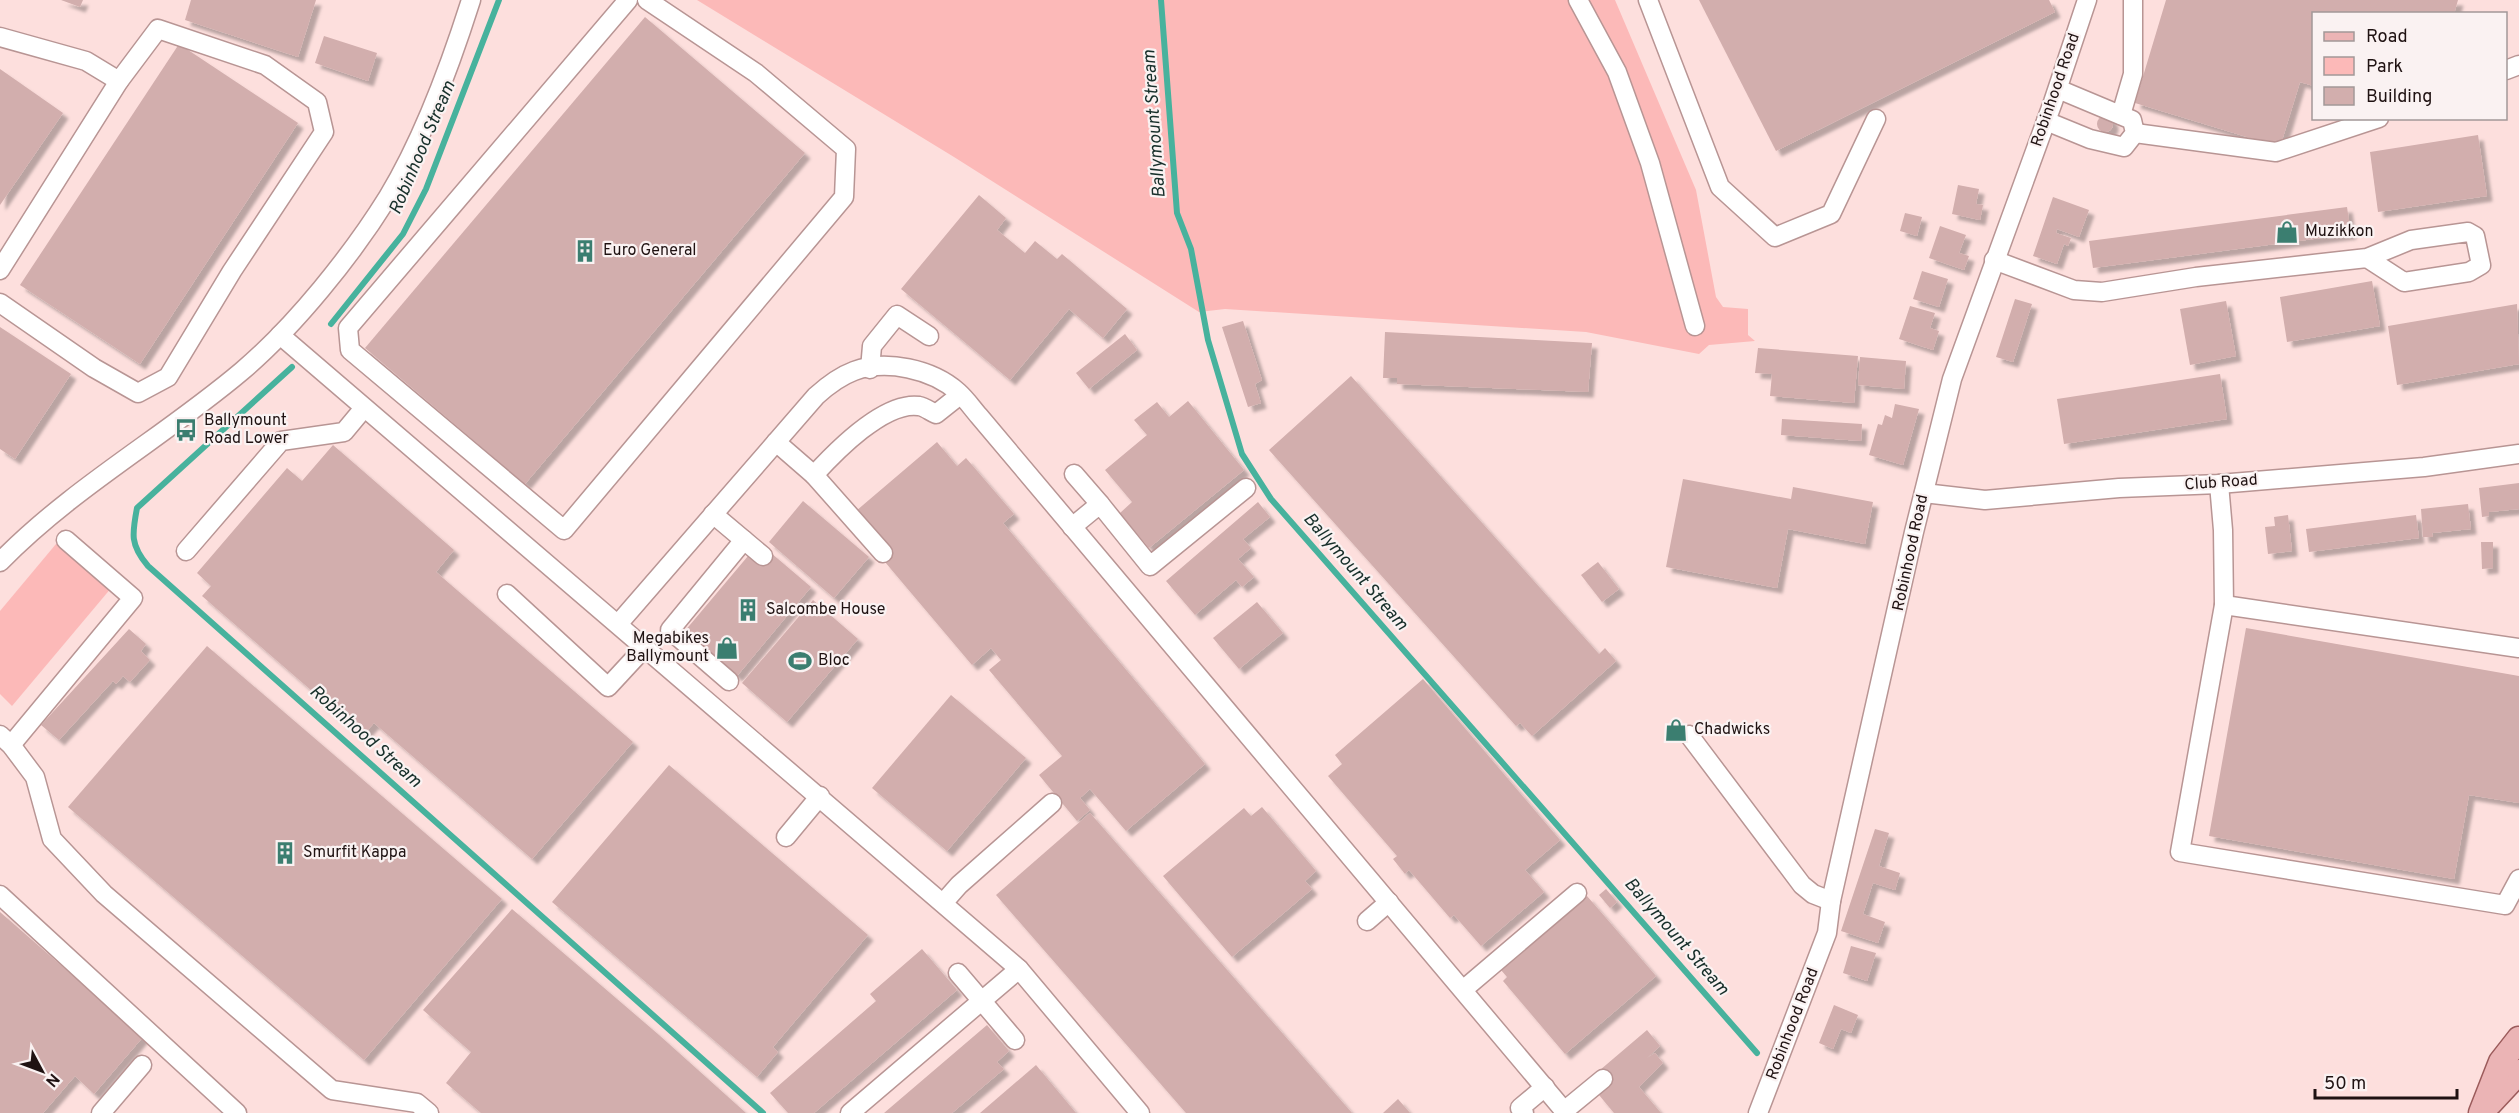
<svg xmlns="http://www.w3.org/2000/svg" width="2519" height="1113" font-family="Overpass,sans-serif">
<defs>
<filter id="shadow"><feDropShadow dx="5.5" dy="5.5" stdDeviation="1.5" flood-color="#0004"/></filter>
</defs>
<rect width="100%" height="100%" fill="#fddfdd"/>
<!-- green -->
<g fill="#fcb9b8">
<polygon points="697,0 1615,0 1696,190 1716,297 1723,307 1748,309 1748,335 1755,341 1709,345 1699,354 1586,332 1225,309 1199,312 954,157"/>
<polygon points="56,544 112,587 12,706 0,694 0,611"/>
</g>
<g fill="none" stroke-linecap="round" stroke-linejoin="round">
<!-- stream -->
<g stroke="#47b29d" stroke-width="6">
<polyline points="1161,0 1177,213 1191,249 1208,340 1242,454 1271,499 1757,1053"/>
<polyline points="331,324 403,234 426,189 499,0"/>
<path d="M292 367 137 508C132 534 130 545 148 566L763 1113"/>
</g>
</g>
<!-- building -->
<g fill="#d2aead" filter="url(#shadow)">
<polygon points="61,0 83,0 80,7"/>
<polygon points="191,0 316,0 298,57 185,20"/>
<polygon points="1699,0 2049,0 2055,12 1776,151"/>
<polygon points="2166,0 2458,0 2454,14 2314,14 2314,86 2300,82 2280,147 2135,103"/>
<polygon points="645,17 805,153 525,484 365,348"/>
<polygon points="324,36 377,53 368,81 315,63"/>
<polygon points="179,44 298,123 140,364 20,285"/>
<polygon points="0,69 63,113 0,205"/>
<circle cx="2105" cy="124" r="8"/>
<polygon points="2478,135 2487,196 2378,212 2370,152"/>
<polygon points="1958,185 1979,189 1976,204 1983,205 1980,220 1952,214"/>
<polygon points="979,195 1006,218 997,230 1025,253 1035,241 1057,259 1062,254 1127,309 1103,338 1069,309 1010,380 901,289"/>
<polygon points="2053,197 2089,210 2079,237 2057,229 2056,233 2071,238 2068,246 2064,244 2057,264 2033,256"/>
<polygon points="2347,207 2351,234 2093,268 2089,241"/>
<polygon points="1905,213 1922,217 1917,236 1900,231"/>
<polygon points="1940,226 1966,235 1959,253 1969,256 1964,270 1929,258"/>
<polygon points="1922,271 1948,279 1939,307 1913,299"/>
<polygon points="2372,281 2380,326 2287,342 2280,297"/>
<polygon points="2015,299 2032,304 2013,362 1996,357"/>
<polygon points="2226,301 2236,356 2190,365 2180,309"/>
<polygon points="2517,304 2519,364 2397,385 2388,326"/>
<polygon points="1910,306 1935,313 1930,328 1939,331 1933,350 1899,339"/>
<polygon points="1243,321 1262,380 1255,384 1261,403 1248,407 1222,327"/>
<polygon points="0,327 71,374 15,459 0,449"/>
<polygon points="1385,332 1592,343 1588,392 1397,384 1397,378 1383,378"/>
<polygon points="1125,334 1137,350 1089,389 1076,373"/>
<polygon points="1758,348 1858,356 1854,403 1770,396 1772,374 1755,373"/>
<polygon points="1860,357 1906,361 1904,389 1858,385"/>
<polygon points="2220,374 2227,419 2064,444 2057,399"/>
<polygon points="1351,376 1599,654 1605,648 1616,661 1532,736 1520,723 1516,726 1269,450"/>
<polygon points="1188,401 1244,470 1149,548 1120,513 1132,502 1105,470 1147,435 1134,420 1157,402 1169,417"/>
<polygon points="1895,404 1919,409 1903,465 1869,455 1878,424 1882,425 1885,415 1892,418"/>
<polygon points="1782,419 1862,424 1861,441 1781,435"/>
<polygon points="937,442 957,466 966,458 1014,514 1003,523 1205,764 1126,831 1090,789 1080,798 1090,810 1077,821 1039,775 1062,756 989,670 1001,660 991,648 972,665 885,562 893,555 856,511"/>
<polygon points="333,445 454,550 436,572 633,742 532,859 374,723 363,735 202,596 211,586 197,573 287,468 302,481"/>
<polygon points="1683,479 1791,499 1793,487 1873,502 1865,544 1788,529 1777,588 1666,567"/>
<polygon points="2519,483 2519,509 2489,512 2489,516 2482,517 2479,488"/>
<polygon points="803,501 869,557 834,598 769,542"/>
<polygon points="1258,502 1270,517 1243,539 1251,548 1238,559 1254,577 1242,587 1236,580 1195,615 1166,581"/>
<polygon points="2468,504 2471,529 2432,533 2433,537 2423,537 2421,509"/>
<polygon points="2288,515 2292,551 2268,554 2265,527 2275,526 2274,517"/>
<polygon points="2416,515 2419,538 2309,552 2306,529"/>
<polygon points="2481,542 2493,542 2493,568 2482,569"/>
<polygon points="771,553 811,587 737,676 684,632 748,556 760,566"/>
<polygon points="1598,562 1619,589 1602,602 1581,575"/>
<polygon points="813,600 858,639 787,722 742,683"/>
<polygon points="1257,602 1283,633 1239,669 1213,638"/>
<polygon points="2246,628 2519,676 2519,803 2469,795 2454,879 2209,836"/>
<polygon points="129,629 146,644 141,651 150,660 130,682 123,676 116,684 113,681 59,740 41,725"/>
<polygon points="207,646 502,899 364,1060 68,807"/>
<polygon points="1423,679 1560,840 1525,870 1544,892 1481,946 1454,915 1450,918 1409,870 1405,874 1393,859 1397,856 1328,776 1342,764 1335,755"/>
<polygon points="951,695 1026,758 947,851 872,788"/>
<polygon points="669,765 868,935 773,1047 778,1052 757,1077 552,902"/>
<polygon points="1262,807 1316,871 1305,881 1312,889 1232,957 1163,876 1244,808 1251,816"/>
<polygon points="1090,813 1352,1113 1186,1113 996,895"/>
<polygon points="1875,829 1889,833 1879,866 1900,873 1895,890 1873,883 1863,914 1885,922 1878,943 1841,931"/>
<polygon points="1606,889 1617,902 1610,908 1599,895"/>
<polygon points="1587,896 1656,976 1565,1054 1503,981 1507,977 1501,970"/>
<polygon points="512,909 659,1035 746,1113 481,1113 446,1083 471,1052 423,1010"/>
<polygon points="0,912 143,1037 94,1094 75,1076 43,1113 0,1113"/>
<polygon points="1851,946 1876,953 1867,981 1843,973"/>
<polygon points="922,949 957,990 814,1113 788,1113 770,1093 876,1001 870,994"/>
<polygon points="1834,1005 1858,1015 1851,1033 1841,1029 1833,1049 1819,1043"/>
<polygon points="987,1025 1009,1051 997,1062 1004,1069 952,1113 884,1113"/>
<polygon points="1647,1030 1660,1046 1647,1058 1655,1053 1663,1063 1639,1087 1661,1113 1614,1113 1599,1095 1611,1084 1600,1070"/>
<polygon points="1036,1065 1076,1113 980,1113"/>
<polygon points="1398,1099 1410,1113 1383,1113"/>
</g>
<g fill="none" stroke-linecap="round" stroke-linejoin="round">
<!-- minor casing -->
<g stroke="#b89594" stroke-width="21">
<g id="minor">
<polyline points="628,0 348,328 350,350 564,530 844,197 846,149 756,73 647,0"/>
<polyline points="1578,0 1617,72 1650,163 1695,326"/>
<polyline points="1648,0 1720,187 1775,237 1831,214 1876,119"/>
<polyline points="0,37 86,61 119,81"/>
<polyline points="2506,70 2519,65"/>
<polyline points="2121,115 2133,74 2133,0"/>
<polyline points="2046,121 2090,139 2124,147 2135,133 2132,120 2058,89"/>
<polyline points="2135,133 2276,152 2379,118"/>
<polyline points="1994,260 2074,290 2102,292 2196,277 2367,258 2411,240 2468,232 2475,236 2481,265 2469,272 2404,282 2367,258"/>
<polyline points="0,270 119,81 158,29 265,65 317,102 324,132 232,271 168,377 138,393 94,368 0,303"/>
<polyline points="280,335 1019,969 1140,1113"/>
<polyline points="870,369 872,346 897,315 929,336"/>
<path d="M776 442 814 475C835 452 884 401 919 406 925 407 931 412 936 414L960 395"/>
<polyline points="1074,474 1100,504"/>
<polyline points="814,475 883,553"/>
<polyline points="2219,484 2223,530 2224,605 2180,852 2505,905 2519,879"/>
<polyline points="1924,493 1985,500 2119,488 2219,484 2424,467 2519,454"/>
<polyline points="713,514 763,556"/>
<polyline points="1072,527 1100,504 1150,566 1246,488"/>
<polyline points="186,551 281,441 344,432 364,408"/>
<path d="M0 562C72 488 164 437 242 371 295 326 352 255 388 197 422 141 451 63 471 0"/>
<polyline points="507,594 608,687 646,646"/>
<polyline points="2224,605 2519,648"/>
<path d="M619 623 816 396C827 386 838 377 854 371 886 359 932 369 958 392 966 399 972 408 979 416L1566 1113"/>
<polyline points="729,681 670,630 744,540"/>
<polyline points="0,735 11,745 35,777 52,839 104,894 332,1090 417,1103 429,1113"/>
<polyline points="1689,735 1802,885 1813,894 1831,901"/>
<polyline points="11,745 133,598 66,540"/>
<polyline points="786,837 820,796"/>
<polyline points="0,895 237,1113"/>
<polyline points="944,902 959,885 1052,803"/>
<polyline points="1367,921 1389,902"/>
<polyline points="958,973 1015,1040"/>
<polyline points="1464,989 1577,893"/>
<polyline points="1564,1111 1603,1079"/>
<polyline points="101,1113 142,1065"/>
<polyline points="850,1113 1019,969"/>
<polyline points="1524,1113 1520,1108 1545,1087"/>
<polyline points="1758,1113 1827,933 1831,901 1914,532 1952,379 2053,102 2087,0"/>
</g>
</g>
<!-- major casing -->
<g stroke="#9b5b5b" stroke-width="27">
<g id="major">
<polyline points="2490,1103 2519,1072"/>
<polyline points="2481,1113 2501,1062 2519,1039"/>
</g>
</g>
<!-- minor -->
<use href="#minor" stroke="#fff" stroke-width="18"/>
<!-- major -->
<use href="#major" stroke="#ebb4b5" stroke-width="24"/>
</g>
<!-- icons -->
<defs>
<g id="shop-bare" transform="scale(1.8)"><path d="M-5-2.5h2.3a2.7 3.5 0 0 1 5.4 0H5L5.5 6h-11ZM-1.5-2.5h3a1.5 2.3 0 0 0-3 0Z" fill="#3b7e70" stroke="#faf2f2" stroke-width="2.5" paint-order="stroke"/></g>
<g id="building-bare" transform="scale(1.8)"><path d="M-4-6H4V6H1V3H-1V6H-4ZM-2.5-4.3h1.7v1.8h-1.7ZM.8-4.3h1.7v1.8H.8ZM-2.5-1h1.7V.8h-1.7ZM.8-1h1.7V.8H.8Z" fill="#3b7e70" stroke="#faf2f2" stroke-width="2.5" paint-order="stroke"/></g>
<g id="bus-bare" transform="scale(1.8)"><path d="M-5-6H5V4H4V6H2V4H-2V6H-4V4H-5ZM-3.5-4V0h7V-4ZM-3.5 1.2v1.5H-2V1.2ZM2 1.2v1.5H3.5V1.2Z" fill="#3b7e70" stroke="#faf2f2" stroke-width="2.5" paint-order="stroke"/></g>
<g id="stadium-bare" transform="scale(1.8)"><path d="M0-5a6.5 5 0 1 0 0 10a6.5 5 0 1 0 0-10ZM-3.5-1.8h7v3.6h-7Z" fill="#3b7e70" stroke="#faf2f2" stroke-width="2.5" paint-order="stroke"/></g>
</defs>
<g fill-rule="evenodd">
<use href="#shop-bare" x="2287" y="232"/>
<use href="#building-bare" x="585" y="251"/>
<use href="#bus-bare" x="186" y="430"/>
<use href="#building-bare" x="748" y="610"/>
<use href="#shop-bare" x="727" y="648"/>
<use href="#stadium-bare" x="800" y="661"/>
<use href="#shop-bare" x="1676" y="730"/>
<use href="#building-bare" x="285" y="853"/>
</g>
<g text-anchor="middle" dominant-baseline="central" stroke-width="4.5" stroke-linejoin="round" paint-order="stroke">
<!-- street labels -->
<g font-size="16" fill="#1f1212" stroke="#faf2f2">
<text transform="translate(2056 90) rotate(-71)">Robinhood Road</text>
<text transform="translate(2221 483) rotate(-4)">Club Road</text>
<text transform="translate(1911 553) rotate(-78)">Robinhood Road</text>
<text transform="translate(1793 1024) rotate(-69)">Robinhood Road</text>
</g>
<!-- poi labels -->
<g font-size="16" fill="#1f1212" stroke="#faf2f2" text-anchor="start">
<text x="2305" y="232">Muzikkon</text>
<text x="603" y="251">Euro General</text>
<text x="204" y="421">Ballymount<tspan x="204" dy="18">Road Lower</tspan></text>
<text x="766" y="610">Salcombe House</text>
<text x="709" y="639" text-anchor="end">Megabikes<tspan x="709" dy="18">Ballymount</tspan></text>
<text x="818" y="661">Bloc</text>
<text x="1694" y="730">Chadwicks</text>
<text x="303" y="853">Smurfit Kappa</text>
</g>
<!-- water labels -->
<g font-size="18" font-style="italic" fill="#172f2a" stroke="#faf2f2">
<text transform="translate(1155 124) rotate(-94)">Ballymount Stream</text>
<text transform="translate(423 148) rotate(-67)">Robinhood Stream</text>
<text transform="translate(1355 572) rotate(49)">Ballymount Stream</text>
<text transform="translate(365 737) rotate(42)">Robinhood Stream</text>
<text transform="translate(1676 937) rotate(49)">Ballymount Stream</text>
</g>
</g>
<!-- legend -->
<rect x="2312" y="12" width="195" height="108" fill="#faf2f2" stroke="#a29898" stroke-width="1.5"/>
<rect x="2324" y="32" width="30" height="9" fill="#ebb4b5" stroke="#a29898" stroke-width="1.5"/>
<text x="2366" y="42" font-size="18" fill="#1f1212">Road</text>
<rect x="2324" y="57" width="30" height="18" fill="#fcb9b8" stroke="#a29898" stroke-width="1.5"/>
<text x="2366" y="72" font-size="18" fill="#1f1212">Park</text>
<rect x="2324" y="87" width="30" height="18" fill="#d2aead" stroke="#a29898" stroke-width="1.5"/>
<text x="2366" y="102" font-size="18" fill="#1f1212">Building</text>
<!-- north arrow -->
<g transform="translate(42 1071) rotate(131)" stroke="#faf2f2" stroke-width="4.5" paint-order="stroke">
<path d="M0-4.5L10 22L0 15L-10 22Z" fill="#1f1212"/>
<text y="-9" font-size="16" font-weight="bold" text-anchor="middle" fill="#1f1212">N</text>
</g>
<!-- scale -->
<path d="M2315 1089v9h142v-9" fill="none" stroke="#1f1212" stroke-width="3"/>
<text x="2324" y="1089" font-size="18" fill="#1f1212" stroke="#faf2f2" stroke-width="4.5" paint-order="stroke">50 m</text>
</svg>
